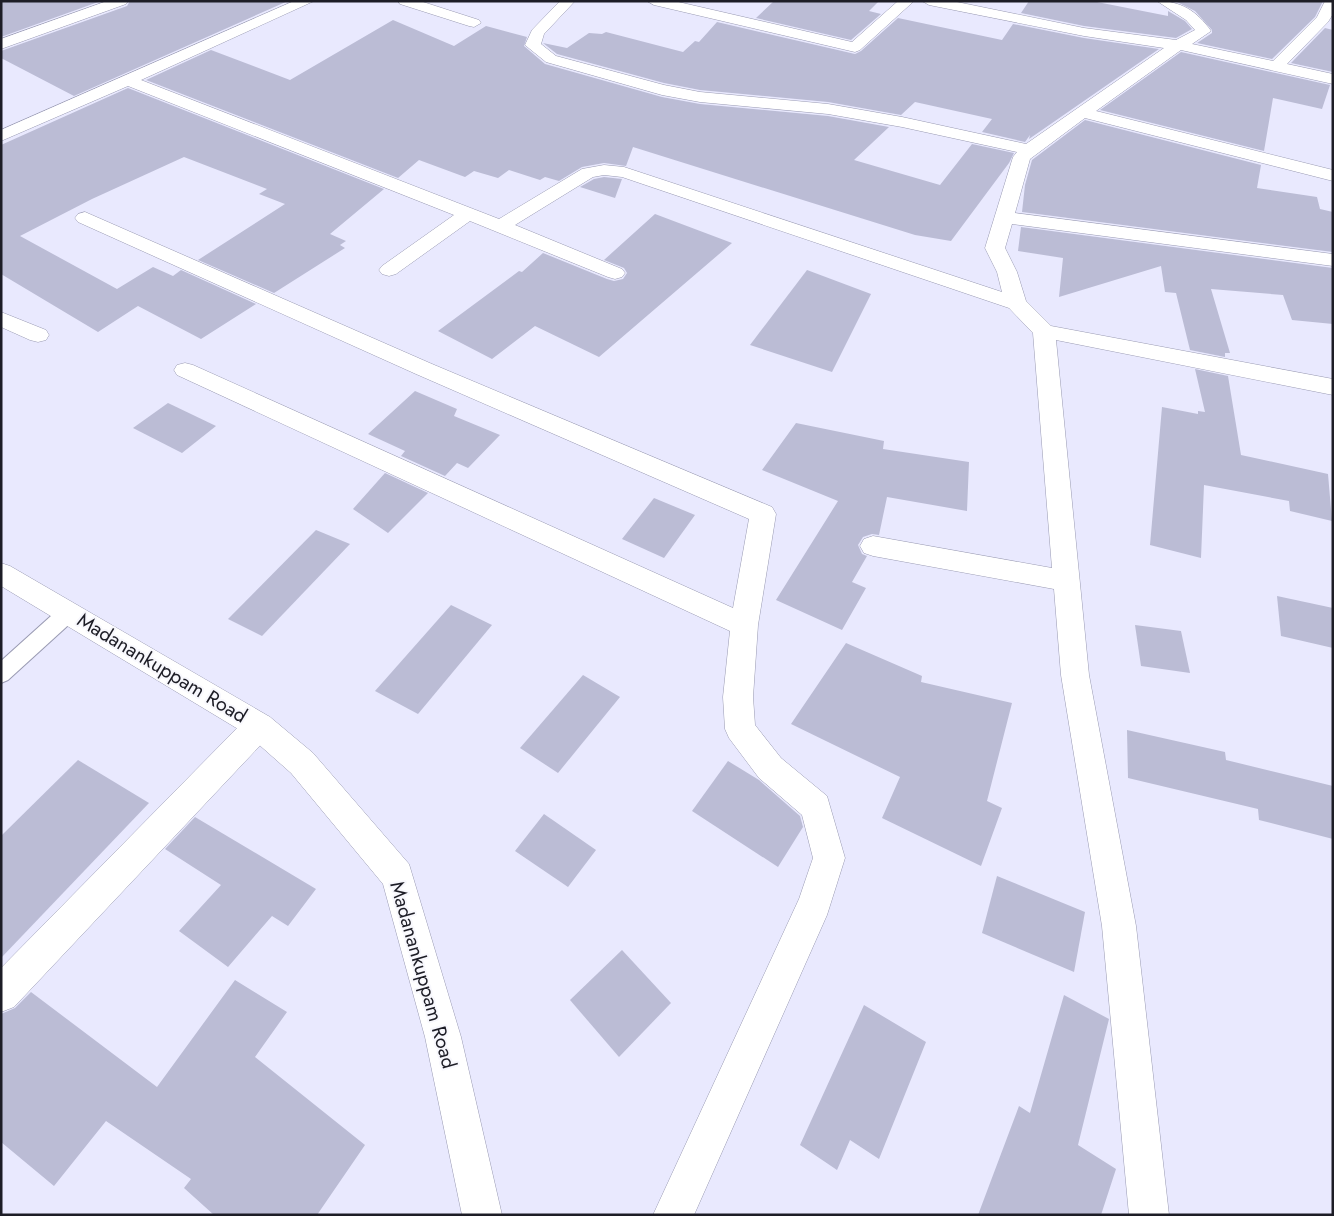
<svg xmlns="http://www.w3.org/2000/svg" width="1334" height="1216" font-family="Jost,sans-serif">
<rect width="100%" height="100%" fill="#e9e9fe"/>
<!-- building -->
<g fill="#bbbcd5">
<polygon points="1,1 101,1 1,37"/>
<polygon points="130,1 288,1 74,96 1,58 1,51 127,6"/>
<polygon points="774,1 879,1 869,11 881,14 851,40 756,18"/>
<polygon points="1029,1 1092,1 1168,16 1168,11 1185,21 1192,29 1176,38 1084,26 1021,13"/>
<polygon points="1175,1 1323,1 1315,17 1272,59 1197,43 1212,33 1212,30 1195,11"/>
<polygon points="898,18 1002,40 1013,24 1084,38 1159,49 1029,139 1030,135 1025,142 982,132 992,119 915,102 901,115 828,102 700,90 664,83 557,54 543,43 567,48 589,33 602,34 606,32 683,52 695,41 699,42 717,22 855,54 861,51"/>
<polygon points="393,20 454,46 486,26 527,37 524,46 545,64 662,97 700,104 828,116 889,127 854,160 940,185 972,144 1014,153 1009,163 951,241 915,235 633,147 626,166 604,163 582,167 559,181 545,177 540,180 509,170 498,178 474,171 465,177 419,160 398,178 146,80 211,50 290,80"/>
<polygon points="1325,28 1333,30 1333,72 1291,63"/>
<polygon points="1181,52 1330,85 1322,109 1273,98 1264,151 1100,110"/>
<polygon points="128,88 384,189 330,234 346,241 340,245 345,248 274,293 198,260 285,204 259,194 267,189 184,157 92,199 20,236 117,289 153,267 173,276 181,270 256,304 201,339 138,306 98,332 1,274 1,145"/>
<polygon points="1085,120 1261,165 1257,188 1317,197 1320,209 1333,212 1333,252 1022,212 1025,185 1032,160"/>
<polygon points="604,177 622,179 615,198 580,187 594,179"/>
<polygon points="655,214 732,243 599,357 535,326 492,359 438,331 519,271 522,272 543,253 607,279 614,281 623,279 627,273 624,268 604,260"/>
<polygon points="1021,227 1333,268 1333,324 1292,320 1283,295 1211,289 1230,353 1225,353 1225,357 1190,350 1176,293 1165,292 1161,266 1059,297 1063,258 1018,251"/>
<polygon points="807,270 871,294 832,372 750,345"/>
<polygon points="1195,369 1228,376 1241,455 1328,474 1332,521 1290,511 1289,501 1204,485 1201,558 1150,545 1162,407 1198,414 1198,411 1205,412"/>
<polygon points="415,391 457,409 454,416 500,435 468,468 457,463 445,476 401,456 405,451 368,434"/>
<polygon points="168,403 216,426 182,453 133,428"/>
<polygon points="796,423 884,441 883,449 969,462 967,511 887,497 879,535 872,534 863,537 858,545 862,554 867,556 852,582 866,588 842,630 776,600 838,501 762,470"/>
<polygon points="385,473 428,493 388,533 353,509"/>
<polygon points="654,498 695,515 664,558 622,539"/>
<polygon points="316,530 350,544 262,636 228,619"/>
<polygon points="1277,596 1333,608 1333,648 1281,636"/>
<polygon points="451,605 492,625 418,714 375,691"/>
<polygon points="1135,625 1181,631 1190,673 1141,666"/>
<polygon points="846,643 922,676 921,682 1012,703 987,801 1002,808 981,866 882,818 900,777 791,724"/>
<polygon points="583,675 620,697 558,773 520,748"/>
<polygon points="1127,730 1225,752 1226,760 1333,786 1333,839 1259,820 1258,809 1128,778"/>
<polygon points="78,760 149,803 1,958 1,836"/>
<polygon points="728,761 759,780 800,816 803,827 778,867 692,811"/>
<polygon points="544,814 596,850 568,887 515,851"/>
<polygon points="195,817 316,889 288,926 272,916 228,967 179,931 221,885 165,849"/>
<polygon points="997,876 1085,912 1074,972 982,933"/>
<polygon points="622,950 671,1003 619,1057 570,1000"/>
<polygon points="235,980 287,1012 255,1057 365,1145 317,1215 214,1215 184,1188 191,1179 106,1121 54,1186 1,1142 1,1014 15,1008 31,992 157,1087"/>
<polygon points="1064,995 1109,1019 1078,1145 1116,1169 1101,1215 978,1215 1019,1106 1030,1113"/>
<polygon points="864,1005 926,1042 879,1159 850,1140 837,1170 800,1145"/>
</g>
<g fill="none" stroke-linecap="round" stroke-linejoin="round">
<!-- service casing -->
<g stroke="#999ab2" stroke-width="2">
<polygon id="service" points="68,605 75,607 78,613 75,619 8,680 1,683 1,661 61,607"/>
</g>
<!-- minor casing -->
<g stroke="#999ab2" stroke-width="1">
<g id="minor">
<polygon points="107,1 128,1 126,4 1,49 1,39"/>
<path d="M294 1H314L141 80 499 219 582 169 604 165 624 167 1002 292 997 272 985 248 1013 157 1017 152 902 127 828 114 700 102 662 95 546 62 525 45 532 30 560 1H575L544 34 541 44 556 56 664 85 700 92 828 104 902 117 1026 144 1164 48 1084 36 929 5 922 1H952L1084 28 1176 40 1195 30 1186 20 1157 1C1181 1 1197 11 1211 31L1192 44 1273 61 1317 17 1325 1H1333V14L1328 22 1287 64 1333 74V84L1181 50 1096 111 1333 170V181L1085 118 1030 159 1015 213 1333 254V266L1012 224 1005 248 1017 272 1026 301 1051 326 1333 379V395L1056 340 1089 675 1136 926 1169 1215H1129L1102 926 1061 675 1054 589 873 556 864 553 860 546 864 539 873 536 1052 568 1033 333 1009 308 622 177 604 175 593 177 515 225 622 269 625 273 622 277 615 279 608 277 470 221 396 274 389 276 382 274 379 270 382 266 454 215 128 86 1 141V130Z"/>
<polygon points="398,1 420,1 479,20 481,23 474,27 469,26 400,4"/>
<polygon points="647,1 674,1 852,42 898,1 914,1 860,50 855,52 654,5"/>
<polygon points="85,212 432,364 772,507 776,514 758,625 753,697 755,725 781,758 827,796 845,858 827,915 694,1215 653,1215 799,899 813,858 802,815 759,778 729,738 725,729 723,697 730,631 177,375 174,370 177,365 185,363 193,365 733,608 749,519 416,374 78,222 75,218 78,214"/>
<polygon points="1,312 46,330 49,335 46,340 38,342 30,340 1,327"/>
<polygon points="259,713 270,717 274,726 270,735 14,1007 1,1012 1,968 248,717"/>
</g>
</g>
<!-- secondary casing -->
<g stroke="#999ab2" stroke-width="1">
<polygon id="secondary" points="1,563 10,566 270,717 313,753 409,864 461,1037 502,1215 462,1215 425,1037 383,884 291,773 248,735 1,586"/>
</g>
<!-- service -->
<use href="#service" fill="#fff" fill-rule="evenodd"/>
<!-- minor -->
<use href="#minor" fill="#fff" fill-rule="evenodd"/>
<!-- secondary -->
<use href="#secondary" fill="#fff" fill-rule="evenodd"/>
</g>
<g text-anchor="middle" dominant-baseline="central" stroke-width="4" stroke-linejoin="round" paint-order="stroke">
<!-- street labels -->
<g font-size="20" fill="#1d1d26" stroke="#f8f8fd">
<text transform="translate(162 668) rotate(31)">Madanankuppam Road</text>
<text transform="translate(423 975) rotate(74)">Madanankuppam Road</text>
</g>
</g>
<!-- border -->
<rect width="1334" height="1216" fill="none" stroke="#1d1d26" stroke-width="5"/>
</svg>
